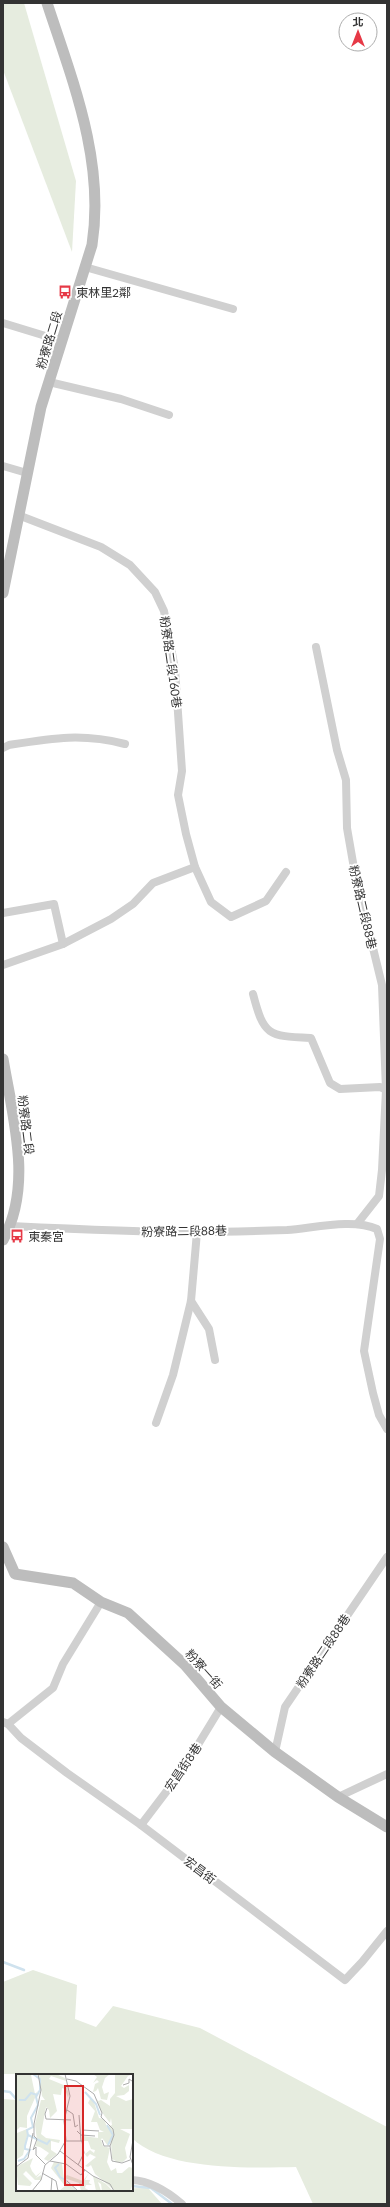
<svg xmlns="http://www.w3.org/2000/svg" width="390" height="2207" font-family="Lato,'Noto Sans TC',sans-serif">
<rect width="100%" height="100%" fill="#fff"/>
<!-- green -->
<g fill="#e6ecdf">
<polygon points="3,3 24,3 76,181 72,252 3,70"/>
<path d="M33 1970 77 1985 75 2019 96 2027 113 2006 200 2028 387 2127V2204H313L296 2167C252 2168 165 2171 132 2138V2075L3 2074V1982Z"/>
<polygon points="3,2099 17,2100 17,2190 148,2188 162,2204 3,2204"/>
</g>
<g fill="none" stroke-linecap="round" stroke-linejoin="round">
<!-- stream -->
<g stroke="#cfe2ee" stroke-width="2.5">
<polyline points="3,1962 24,1970"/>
<polyline points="3,2091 10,2092 17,2100"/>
<polyline points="132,2186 151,2188 172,2204"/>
</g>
<!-- street -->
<g stroke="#d0d0d0" stroke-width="8">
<polyline points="85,267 233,309"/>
<polyline points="3,323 62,341"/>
<polyline points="49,382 121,399 169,415"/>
<polyline points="3,466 27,473"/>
<polyline points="18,515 101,547 130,565 155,592 164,611 175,669 182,771 178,795 186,834 195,867 211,902 231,917 266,901 286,872"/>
<polyline points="316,647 337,750 346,780 347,828 355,874 382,985 386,1090 382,1170 379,1196 357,1224"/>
<path d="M3 748 9 745C53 738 82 733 125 744"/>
<polyline points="3,913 54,904 63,944 111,919 133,904 153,883 195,867"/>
<polyline points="3,965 63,944"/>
<path d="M253 994C264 1036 268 1036 311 1038L330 1083 340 1089 380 1087 387 1090"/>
<path d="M11 1226C72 1229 134 1232 196 1232 226 1232 257 1231 287 1230 314 1228 353 1218 377 1229L380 1239 364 1351 373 1393 379 1415 387 1429"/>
<polyline points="191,1301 209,1329 215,1360"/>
<polyline points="156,1423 173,1375 191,1301 197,1232"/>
<polyline points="3,1722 8,1724 21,1738 67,1773 141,1825 345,1980 362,1962 387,1931"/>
<polyline points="8,1724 53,1688 63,1664 101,1602"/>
<polyline points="275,1752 285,1707 387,1557"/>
<polyline points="338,1797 387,1774"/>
<polyline points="141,1825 182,1771 221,1707"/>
<path d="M132 2180C151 2181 168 2192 182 2204"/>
</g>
<!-- secondary -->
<g stroke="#bdbdbd" stroke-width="11">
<path d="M3 593 41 407 92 245C105 161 73 82 47 3"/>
<path d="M3 1059C13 1118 33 1186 3 1240"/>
<polyline points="3,1547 15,1574 73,1583 101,1602 128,1613 185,1665 221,1707 275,1752 338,1797 387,1827"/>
</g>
</g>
<!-- icons -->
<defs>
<g id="bus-bare" transform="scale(1.08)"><path d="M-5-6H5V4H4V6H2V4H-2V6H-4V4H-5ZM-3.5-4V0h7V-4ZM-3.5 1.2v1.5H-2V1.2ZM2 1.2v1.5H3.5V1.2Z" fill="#e63946" stroke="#fff" stroke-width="2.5" paint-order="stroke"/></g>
</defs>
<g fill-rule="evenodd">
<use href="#bus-bare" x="65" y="292"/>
<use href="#bus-bare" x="17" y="1236"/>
</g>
<g text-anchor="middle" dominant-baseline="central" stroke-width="4" stroke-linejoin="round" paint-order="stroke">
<!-- poi labels -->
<g font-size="12" fill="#333" stroke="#fff" text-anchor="start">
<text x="76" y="292">東林里2鄰</text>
<text x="28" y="1236">東秦宮</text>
</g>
<!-- street labels -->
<g font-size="12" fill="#333" stroke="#fff">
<text transform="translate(49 340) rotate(-73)">粉寮路二段</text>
<text transform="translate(171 662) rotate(82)">粉寮路二段160巷</text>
<text transform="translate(363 907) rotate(77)">粉寮路二段88巷</text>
<text transform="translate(26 1125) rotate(83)">粉寮路二段</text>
<text transform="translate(184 1231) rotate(-1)">粉寮路二段88巷</text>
<text transform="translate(323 1651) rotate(-56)">粉寮路二段88巷</text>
<text transform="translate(204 1669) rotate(48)">粉寮一街</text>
<text transform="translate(183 1767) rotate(-56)">宏昌街8巷</text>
<text transform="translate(200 1870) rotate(37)">宏昌街</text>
</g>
</g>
<!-- overview -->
<g transform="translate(16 2074)">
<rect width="117" height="117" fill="#fff"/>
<path d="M0 0 15 1 19 20 22 17 11 42V54L4 53 1 56V59L11 55V62L7 81 0 86ZM23 0H40L49 4 50 7 35 2 33 5 50 12 53 20 52 24 49 15 46 14 45 21 37 20 41 37 34 44 33 36 30 33 25 60 30 64 44 66 43 69 35 67V76L41 80 32 87 28 85 33 79 24 73 19 72 18 76 21 67 19 50 25 26H29L26 22ZM77 0H94L89 4 86 13 88 20 93 18 91 26 85 25 82 14 80 17 77 18 79 10 83 8 81 6 77 9 81 3ZM99 0H117L112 2 105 12 108 14 113 11V17L108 21 100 22 110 27 117 25 116 55H104L114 60 109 74 111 84 107 88H97L100 87 96 85 95 68 92 72 86 64 85 66 87 72 94 74 91 88 95 97 100 94 101 99H106L113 93 117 94V110L114 117H99L79 100 75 91 72 93 69 92 80 83 74 80 71 83 69 80 74 76 78 79 79 76 75 75 72 67H67V62L82 64V58H88L84 56 81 48H75L79 37 72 29 74 25H77L83 44 88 45 91 53 96 51 95 44 94 49 85 37 80 24 82 27 85 26 94 32V25L99 19ZM17 84 14 92 16 97 20 102 26 97 20 104 25 101V106H19L10 97 7 100 16 109 14 112 2 111 0 93ZM38 88 46 90 48 106 61 117H43L49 112 35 94ZM73 99 69 106H74L73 109 76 111H70L69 114 74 117H65L63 109 48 104 51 101 67 107ZM77 102 90 110 97 117H86L85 110 82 108 85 117H80Z" fill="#e6ecdf"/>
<path fill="none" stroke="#cfe2ee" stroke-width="2" d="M69 18 80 30 84 41M3 26H9L15 19 21 21M91 51 97 61 92 71M12 61 31 70 34 66M2 87 8 85 14 76 9 75V72L12 61 11 56 17 53 15 44 22 31 20 23 24 16V5L17 0M43 90 39 94 44 103 51 107"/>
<path fill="none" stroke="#adadad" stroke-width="1" d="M22 0 25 16 18 50V62L21 65 17 76 20 73V81L30 91M51 5 60 7 78 20 86 39 85 43 97 55 98 61 94 72 96 87 106 89 114 86M107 11 113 9V5L116 7M31 34 29 40 30 45 55 46M51 36 57 40 59 53 62 51M63 41 65 67M66 56 83 57M61 57 65 61 79 62M86 66 88 72H94M117 66 114 83 117 91M50 67H66L68 79 62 91M44 77 77 102 94 110 98 117M34 87 50 90 65 101 69 96M0 93 12 84 17 59M26 99 40 107 42 117M51 107 62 117M16 117 25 106 29 91 42 80 50 66 48 47 54 22 49 0M35 117 36 104"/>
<path fill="#d62828" fill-opacity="0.15" stroke="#d62828" stroke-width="2" d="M49 12H67V111H49Z"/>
<rect width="117" height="117" fill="none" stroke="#333" stroke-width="2"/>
</g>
<!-- border -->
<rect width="390" height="2207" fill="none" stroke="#333333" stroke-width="8"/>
<!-- north arrow -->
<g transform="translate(358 32)"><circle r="19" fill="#ffffff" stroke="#adadad"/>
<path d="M0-3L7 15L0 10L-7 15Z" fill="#e63946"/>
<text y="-6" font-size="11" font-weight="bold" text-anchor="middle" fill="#333333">北</text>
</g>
</svg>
